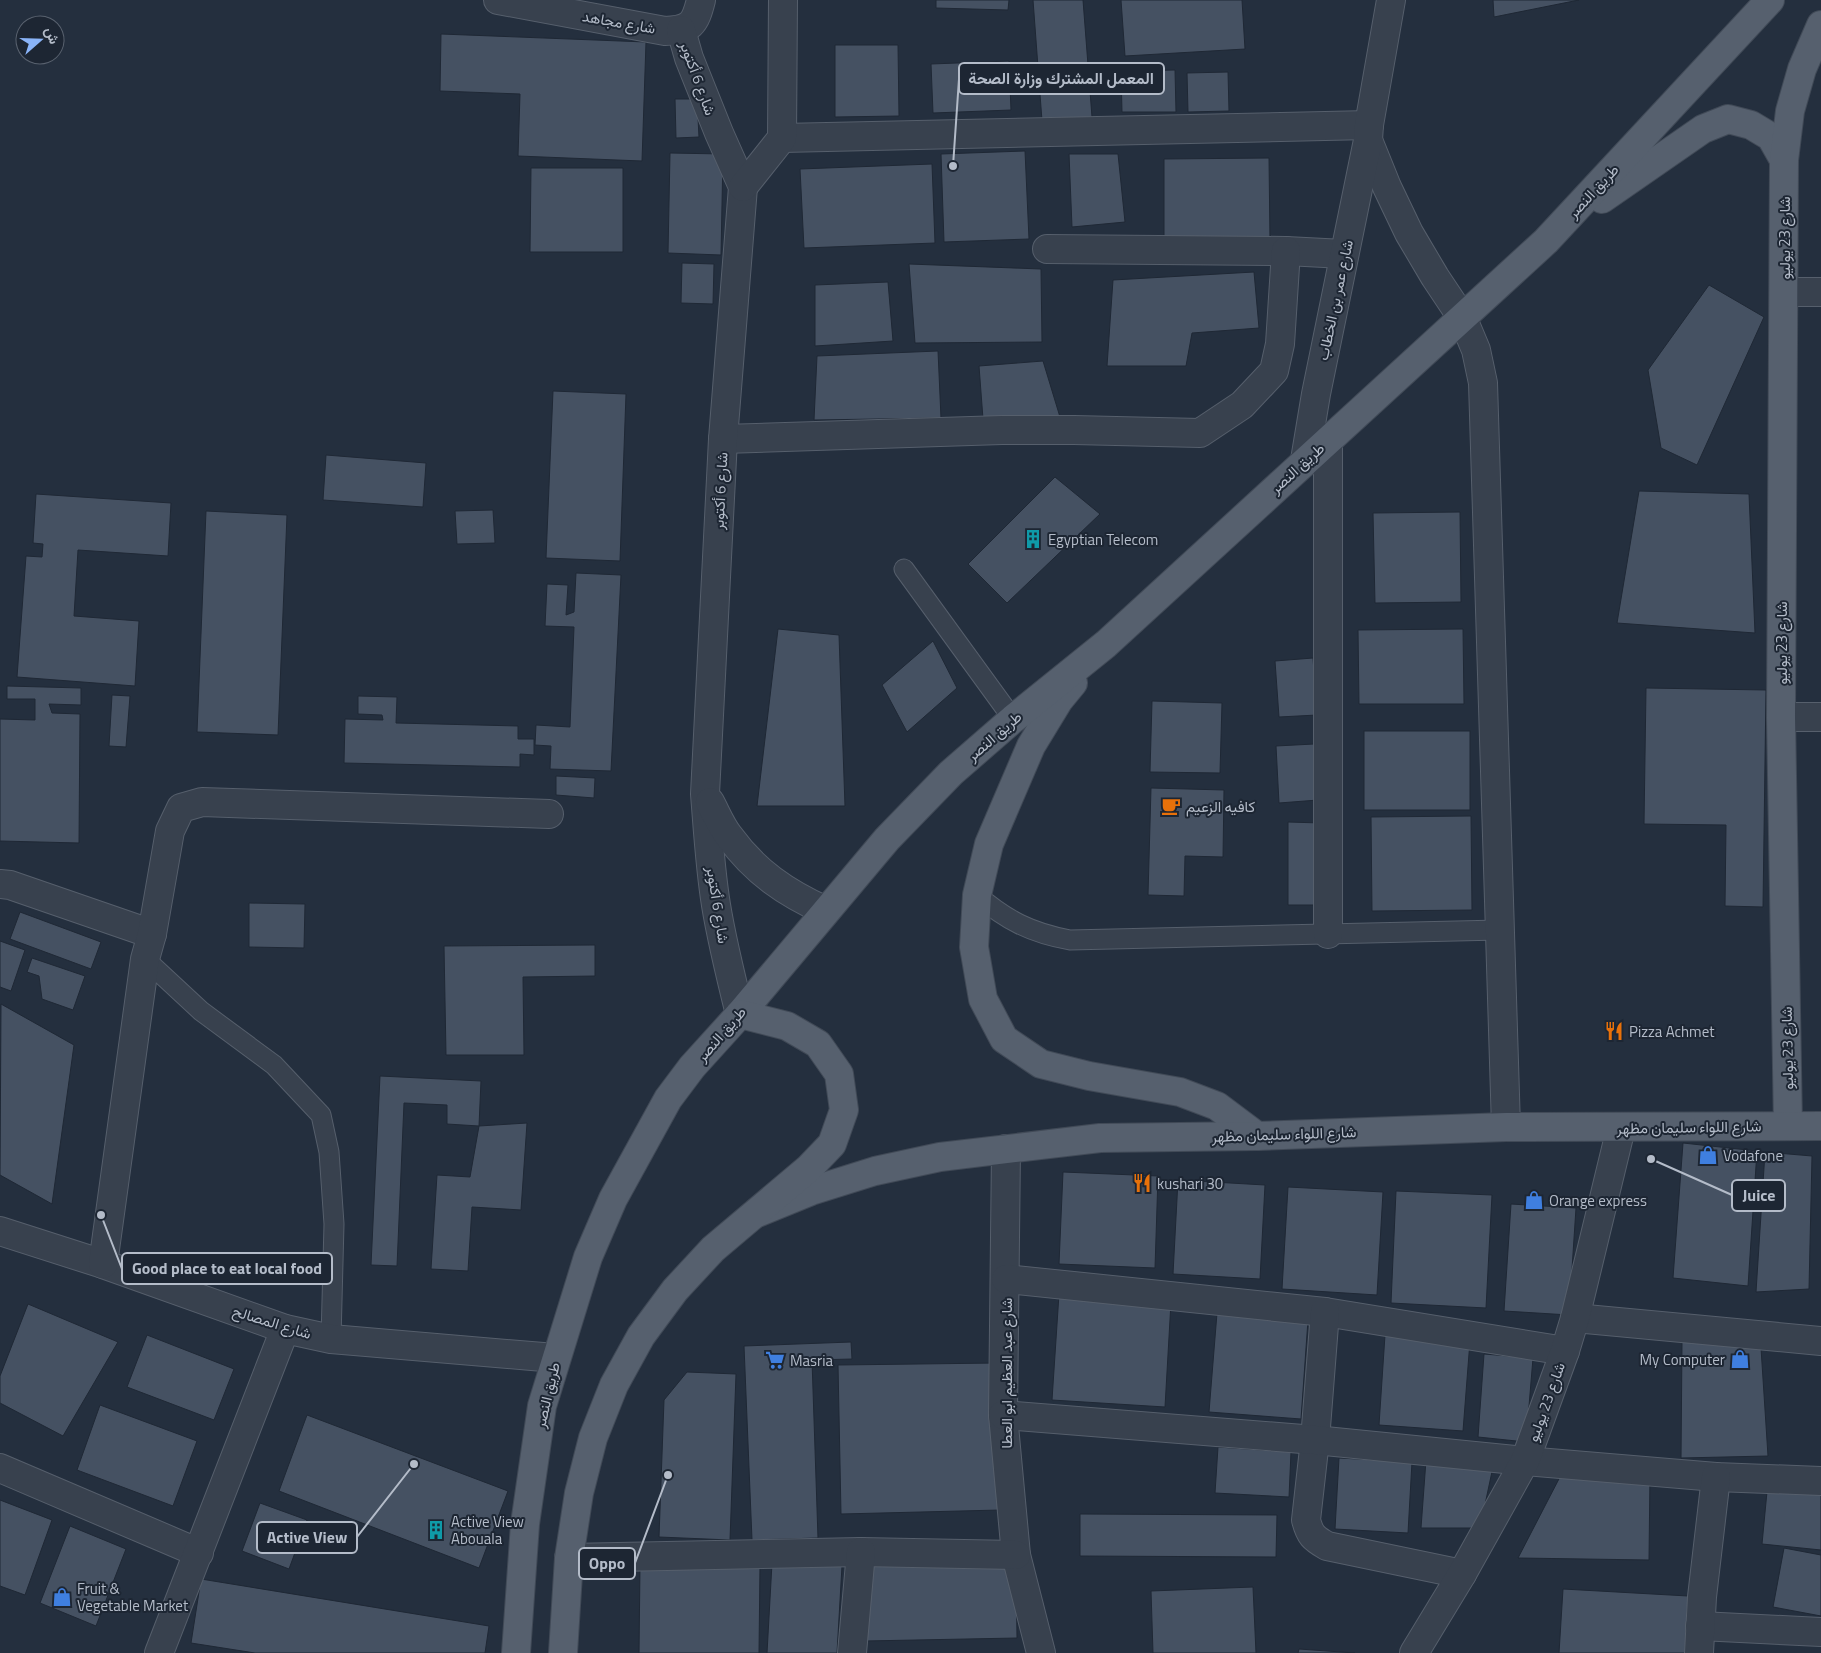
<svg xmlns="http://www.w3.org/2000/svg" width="1821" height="1653" font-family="'Titillium Web',Vazirmatn,sans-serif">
<rect width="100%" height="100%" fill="#242f3e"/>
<!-- building -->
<g fill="#455162" stroke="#1f2835">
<polygon points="936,0 1009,0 1008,10 936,8"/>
<polygon points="1033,0 1083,0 1092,117 1042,121"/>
<polygon points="1121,0 1242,0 1245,49 1125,56"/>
<polygon points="1493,0 1579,0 1494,17"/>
<polygon points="441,34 646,42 642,161 518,156 520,94 440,91"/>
<polygon points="835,45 898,45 899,116 835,117"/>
<polygon points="1009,61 1011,110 933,113 931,64"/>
<polygon points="1175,70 1176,112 1122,112 1121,71"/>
<polygon points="1228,72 1229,111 1188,112 1187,73"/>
<polygon points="675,99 697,99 699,137 676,138"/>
<polygon points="1025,151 1029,239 944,242 941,154"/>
<polygon points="670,153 723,154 721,255 668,253"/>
<polygon points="1069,154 1118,154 1125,222 1072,227"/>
<polygon points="1269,158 1270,241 1164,237 1164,159"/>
<polygon points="932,164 935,243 804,248 800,169"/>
<polygon points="531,168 623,168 623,252 530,252"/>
<polygon points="682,263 714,264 713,304 681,303"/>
<polygon points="909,264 1041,269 1042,342 915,343"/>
<polygon points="1254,272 1259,328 1192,333 1186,366 1107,366 1113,280"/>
<polygon points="888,282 893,341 815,346 815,285"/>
<polygon points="1709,285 1764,317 1697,465 1661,448 1648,370"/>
<polygon points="938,351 941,418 814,420 817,356"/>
<polygon points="1043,361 1060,417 983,419 979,366"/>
<polygon points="553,391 626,394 620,561 546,558"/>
<polygon points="326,455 426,463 423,507 323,500"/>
<polygon points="1055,477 1100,514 1007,603 968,564"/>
<polygon points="1639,491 1749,494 1755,633 1617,623"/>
<polygon points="36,494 171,503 168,556 78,550 74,616 139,621 135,686 17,677 26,556 42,557 43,544 33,543"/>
<polygon points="493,510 495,543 457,544 455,511"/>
<polygon points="206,511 287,515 278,735 197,732"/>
<polygon points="1460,512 1461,602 1375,603 1373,513"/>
<polygon points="576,573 621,575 611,771 550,769 551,746 535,745 536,725 570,727 574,627 545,626 547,584 568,585 566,615 574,612"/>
<polygon points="778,629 839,635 845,806 757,806"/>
<polygon points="1463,629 1464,704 1359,704 1358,630"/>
<polygon points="933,641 957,688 907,732 882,685"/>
<polygon points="1313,658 1317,715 1279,717 1275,661"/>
<polygon points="7,686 81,688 81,705 49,704 52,713 80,714 79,843 0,841 0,719 35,720 35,699 7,699"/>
<polygon points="1646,688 1766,690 1763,907 1725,906 1726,825 1644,824"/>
<polygon points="112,695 130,696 126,747 109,746"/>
<polygon points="358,696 397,697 396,723 518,726 518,739 534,739 534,755 520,754 520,767 344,763 345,719 383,720 382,715 358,714"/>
<polygon points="1152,701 1222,703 1220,773 1150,772"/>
<rect x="1364" y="731" width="106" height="79"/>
<polygon points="1314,744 1318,800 1279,803 1276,746"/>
<polygon points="556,776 595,778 594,798 556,795"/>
<polygon points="1151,788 1224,790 1223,857 1185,856 1184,896 1148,895"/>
<polygon points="1471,816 1472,910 1372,911 1371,817"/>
<polygon points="1288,822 1321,823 1321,905 1288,905"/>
<polygon points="249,903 305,904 304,948 249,947"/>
<polygon points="20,912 101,942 91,969 10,939"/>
<polygon points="0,941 25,950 11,991 0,987"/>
<polygon points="595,945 595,976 523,977 524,1055 446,1055 444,946"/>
<polygon points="32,958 85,976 73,1010 42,999 39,976 27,972"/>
<polygon points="1,1004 74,1045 52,1204 0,1175"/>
<polygon points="380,1076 481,1081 479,1126 447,1124 447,1105 404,1103 397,1266 371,1265"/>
<polygon points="527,1123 521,1210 472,1207 468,1271 431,1269 437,1175 470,1177 479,1126"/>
<polygon points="1683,1143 1757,1151 1748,1286 1673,1278"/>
<polygon points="1765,1152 1812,1156 1809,1289 1756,1292"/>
<polygon points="1063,1172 1158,1176 1155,1268 1059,1264"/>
<polygon points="1178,1180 1265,1185 1260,1279 1173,1274"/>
<polygon points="1288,1187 1383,1192 1377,1295 1282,1289"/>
<polygon points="1396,1191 1492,1195 1486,1308 1391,1303"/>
<polygon points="1511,1204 1576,1208 1569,1315 1504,1311"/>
<polygon points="1059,1294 1171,1302 1165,1407 1052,1400"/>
<polygon points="28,1304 118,1342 63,1436 0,1403 0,1376"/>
<polygon points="1217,1313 1308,1320 1301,1419 1209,1412"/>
<polygon points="147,1335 234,1369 214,1420 127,1387"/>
<polygon points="1385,1335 1470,1341 1463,1431 1379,1425"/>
<polygon points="851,1342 852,1359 812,1360 818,1538 752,1540 744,1346"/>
<polygon points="1682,1342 1761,1348 1768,1456 1681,1458"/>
<polygon points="1484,1354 1533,1358 1526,1442 1478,1437"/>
<polygon points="997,1363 1000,1510 841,1514 838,1365"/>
<polygon points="687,1372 736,1374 730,1540 659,1537 664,1400"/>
<polygon points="100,1405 197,1441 173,1506 77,1470"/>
<polygon points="307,1415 508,1491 479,1568 279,1491"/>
<polygon points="1218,1447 1291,1452 1289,1497 1215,1493"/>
<polygon points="1339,1458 1412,1462 1408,1533 1335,1529"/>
<polygon points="1426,1460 1493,1467 1480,1528 1421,1528"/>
<polygon points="1562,1473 1650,1475 1649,1560 1518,1558"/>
<polygon points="1768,1481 1821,1486 1821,1550 1762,1544"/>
<polygon points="0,1500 52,1520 25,1595 0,1586"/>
<polygon points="260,1503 307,1520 289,1569 242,1551"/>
<polygon points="1080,1514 1277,1515 1276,1557 1080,1556"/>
<polygon points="70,1526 126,1549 96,1626 40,1603"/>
<polygon points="1784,1548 1821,1555 1821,1616 1773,1607"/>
<polygon points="1016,1561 1017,1638 865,1641 864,1564"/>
<polygon points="772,1563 842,1566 837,1653 767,1653"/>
<polygon points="640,1564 760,1565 759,1653 639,1653"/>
<polygon points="201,1579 489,1626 485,1653 255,1653 191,1643"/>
<polygon points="1253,1587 1256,1653 1153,1653 1151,1591"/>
<polygon points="1563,1589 1688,1596 1685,1653 1559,1653"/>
<polygon points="1299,1649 1355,1653 1298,1653"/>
</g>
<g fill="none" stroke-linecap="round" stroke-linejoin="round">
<!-- service casing -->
<g stroke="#565f6c" stroke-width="21">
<g id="service">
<polyline points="904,569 1013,719"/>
<path d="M977 895C1006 920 1031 933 1070 940L1500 930"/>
<polyline points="145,959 201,1011 274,1065 321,1115 329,1152 334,1224 331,1339"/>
</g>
</g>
<!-- minor casing -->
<g stroke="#565f6c" stroke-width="30">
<g id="minor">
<path d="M498 0 665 31C691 30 695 24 701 0"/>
<polyline points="782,138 1369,125"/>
<polyline points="1368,140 1387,187 1409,233 1435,277 1463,319 1476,350 1483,383 1506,1127"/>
<polyline points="1047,249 1286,251 1344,254"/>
<polyline points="1784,292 1821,292"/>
<polyline points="723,439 1002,430 1074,430 1200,433 1242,405 1274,371 1280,344 1286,251"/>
<polyline points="1305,460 1316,394 1368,140 1369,125 1391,0"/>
<polyline points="1781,717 1821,717"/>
<polyline points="0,884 10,885 152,934"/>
<polyline points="1328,934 1328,440"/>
<polyline points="1006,1149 1003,1415 1016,1555 1041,1653"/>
<polyline points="0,1231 103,1264 285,1329 331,1339 555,1358"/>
<polyline points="103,1264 145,959 152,934 170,831 181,808 202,802 549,814"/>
<polyline points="1006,1279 1325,1312 1565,1351"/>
<path d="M1325 1312 1315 1440 1306 1520C1310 1535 1313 1538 1327 1546L1462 1574"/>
<polyline points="1575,1318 1821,1341"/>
<polyline points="1003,1415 1315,1440 1525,1461 1716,1477 1821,1481"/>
<polyline points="0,1468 199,1553"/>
<polyline points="569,1558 861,1552 1016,1555"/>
<polyline points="1700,1626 1821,1632"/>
<polyline points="159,1653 285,1329"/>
<polyline points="852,1653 861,1552"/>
<polyline points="1414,1653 1462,1574 1525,1461 1565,1351 1575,1318 1621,1128"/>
<polyline points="1699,1653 1702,1597 1716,1477"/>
</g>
</g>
<!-- tertiary casing -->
<g stroke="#565f6c" stroke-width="30">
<g id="tertiary">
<path d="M681 30 689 58 719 133 743 187 723 439 705 794C708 831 710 868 716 905 722 942 731 978 740 1014"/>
<polyline points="743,187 782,138 783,0"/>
<path d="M710 802C716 813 721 826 729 836 755 872 786 893 826 911"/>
</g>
</g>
<!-- primary casing -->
<g stroke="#414a57" stroke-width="30">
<g id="primary">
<polyline points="1602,199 1703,129 1728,119 1751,125 1771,137 1784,160"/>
<polyline points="1073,683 1059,700 1031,746 989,844 977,895 974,947 983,999 1004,1039 1041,1064 1089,1076 1180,1092 1217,1106 1257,1136"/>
<polyline points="1788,1126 1781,717 1784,160 1790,111 1802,69 1821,25"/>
<polyline points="757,1213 811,1191 875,1171 940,1157 1100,1138 1257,1136 1506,1127 1821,1126"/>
<polyline points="516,1653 525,1524 542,1406 588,1257 613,1199 668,1099 692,1067 740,1014 887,839 951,773 1013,719 1106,644 1546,241 1770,0"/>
<polyline points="563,1653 569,1558 579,1493 593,1438 614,1385 641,1336 675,1290 713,1249 809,1168 832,1144 844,1110 839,1074 818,1044 787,1026 740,1014"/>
</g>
</g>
<!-- service -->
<use href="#service" stroke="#38414e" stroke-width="19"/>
<!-- minor -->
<use href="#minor" stroke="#38414e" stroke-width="28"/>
<!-- tertiary -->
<use href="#tertiary" stroke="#38414e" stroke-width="28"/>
<!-- primary -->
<use href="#primary" stroke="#56606e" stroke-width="28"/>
</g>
<!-- icons -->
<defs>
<g id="building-bare" transform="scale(1.5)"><path d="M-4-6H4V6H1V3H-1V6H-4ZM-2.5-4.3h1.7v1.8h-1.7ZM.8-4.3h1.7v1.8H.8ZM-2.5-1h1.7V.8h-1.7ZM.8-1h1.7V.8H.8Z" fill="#0f9aa8" stroke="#1d2633" stroke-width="2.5" paint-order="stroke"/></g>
<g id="cafe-bare" transform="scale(1.5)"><path d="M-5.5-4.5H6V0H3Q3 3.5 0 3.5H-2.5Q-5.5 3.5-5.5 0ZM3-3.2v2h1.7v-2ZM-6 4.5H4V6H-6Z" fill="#e8710a" stroke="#1d2633" stroke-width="2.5" paint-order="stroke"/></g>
<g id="restaurant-bare" transform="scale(1.5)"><path d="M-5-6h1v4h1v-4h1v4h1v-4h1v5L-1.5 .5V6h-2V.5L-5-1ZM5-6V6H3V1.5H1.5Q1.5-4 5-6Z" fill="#e8710a" stroke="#1d2633" stroke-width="2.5" paint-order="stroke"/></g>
<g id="shop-bare" transform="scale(1.5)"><path d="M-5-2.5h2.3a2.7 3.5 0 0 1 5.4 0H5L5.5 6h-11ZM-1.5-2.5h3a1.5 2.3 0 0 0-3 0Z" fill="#3f7fe0" stroke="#1d2633" stroke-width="2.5" paint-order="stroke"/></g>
<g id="supermarket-bare" transform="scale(1.5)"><path d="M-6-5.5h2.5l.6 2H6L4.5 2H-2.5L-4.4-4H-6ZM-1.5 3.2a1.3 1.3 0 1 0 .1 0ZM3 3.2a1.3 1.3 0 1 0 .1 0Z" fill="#3f7fe0" stroke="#1d2633" stroke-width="2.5" paint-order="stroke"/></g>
</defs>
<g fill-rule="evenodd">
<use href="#building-bare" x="1033" y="539"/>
<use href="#cafe-bare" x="1171" y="806"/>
<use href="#restaurant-bare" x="1614" y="1031"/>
<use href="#shop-bare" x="1708" y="1155"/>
<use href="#restaurant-bare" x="1142" y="1183"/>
<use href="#shop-bare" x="1534" y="1200"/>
<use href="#shop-bare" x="1740" y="1359"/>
<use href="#supermarket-bare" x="775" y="1360"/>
<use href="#building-bare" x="436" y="1530"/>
<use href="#shop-bare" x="62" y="1597"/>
</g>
<g text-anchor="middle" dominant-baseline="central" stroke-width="4" stroke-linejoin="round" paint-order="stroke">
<!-- street labels -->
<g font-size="15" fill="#b4bcc9" stroke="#1d2633">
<text transform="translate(619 22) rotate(10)">شارع مجاهد</text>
<text transform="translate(698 78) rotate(70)">شارع 6 أكتوبر</text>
<text transform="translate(1593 191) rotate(-47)">طريق النصر</text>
<text transform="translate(1784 238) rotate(-90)">شارع 23 يوليو</text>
<text transform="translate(1335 300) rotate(-78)">شارع عمر بن الخطاب</text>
<text transform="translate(1297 468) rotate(-42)">طريق النصر</text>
<text transform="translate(720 491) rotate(-87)">شارع 6 أكتوبر</text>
<text transform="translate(1781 643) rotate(-90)">شارع 23 يوليو</text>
<text transform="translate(994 736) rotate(-41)">طريق النصر</text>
<text transform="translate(718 905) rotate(81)">شارع 6 أكتوبر</text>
<text transform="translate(721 1034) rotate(-49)">طريق النصر</text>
<text transform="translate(1787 1048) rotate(-91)">شارع 23 يوليو</text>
<text transform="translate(1689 1127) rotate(-1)">شارع اللواء سليمان مظهر</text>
<text transform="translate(1284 1134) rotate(-2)">شارع اللواء سليمان مظهر</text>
<text transform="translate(272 1322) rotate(17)">شارع المصالح</text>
<text transform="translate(1006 1373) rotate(-90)">شارع عبد العظيم ابو العطا</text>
<text transform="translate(547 1395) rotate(-77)">طريق النصر</text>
<text transform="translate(1546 1402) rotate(-70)">شارع 23 يوليو</text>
</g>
<!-- poi labels -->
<g font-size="15" fill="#b4bcc9" stroke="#1d2633" text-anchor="start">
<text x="1048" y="539">Egyptian Telecom</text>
<text x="1186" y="806">كافيه الزعيم</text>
<text x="1629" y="1031">Pizza Achmet</text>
<text x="1723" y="1155">Vodafone</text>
<text x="1157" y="1183">kushari 30</text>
<text x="1549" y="1200">Orange express</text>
<text x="1725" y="1359" text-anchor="end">My Computer</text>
<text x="790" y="1360">Masria</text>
<text x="451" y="1521">Active View<tspan x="451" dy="17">Abouala</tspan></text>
<text x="77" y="1588">Fruit &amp;<tspan x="77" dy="17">Vegetable Market</tspan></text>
</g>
</g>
<!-- callouts -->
<path fill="none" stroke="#b4bcc9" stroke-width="2" d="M953 166L959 79M1651 1159L1732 1195M101 1215L122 1269M414 1464L357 1537M668 1475L635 1563"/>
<g fill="#b4bcc9" stroke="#1d2633" stroke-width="2">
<circle cx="953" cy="166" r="5"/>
<circle cx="1651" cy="1159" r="5"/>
<circle cx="101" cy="1215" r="5"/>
<circle cx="414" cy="1464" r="5"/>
<circle cx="668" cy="1475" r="5"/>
</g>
<g fill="#1d2633" stroke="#b4bcc9" stroke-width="2">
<rect x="959" y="63" width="205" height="31" rx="5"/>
<rect x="1732" y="1180" width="53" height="31" rx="5"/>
<rect x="122" y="1253" width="210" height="31" rx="5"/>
<rect x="257" y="1522" width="100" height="31" rx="5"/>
<rect x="579" y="1548" width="56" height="31" rx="5"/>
</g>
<g font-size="16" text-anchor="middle" font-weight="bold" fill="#b4bcc9">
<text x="1061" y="84">المعمل المشترك وزارة الصحة</text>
<text x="1759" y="1201">Juice</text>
<text x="227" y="1274">Good place to eat local food</text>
<text x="307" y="1543">Active View</text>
<text x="607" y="1569">Oppo</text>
</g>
<!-- north arrow -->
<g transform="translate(40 40) rotate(70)"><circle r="24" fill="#1d2633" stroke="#59626f"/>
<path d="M0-4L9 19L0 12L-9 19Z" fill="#8ab4f8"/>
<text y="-8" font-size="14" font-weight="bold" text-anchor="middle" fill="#b4bcc9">ش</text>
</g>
</svg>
